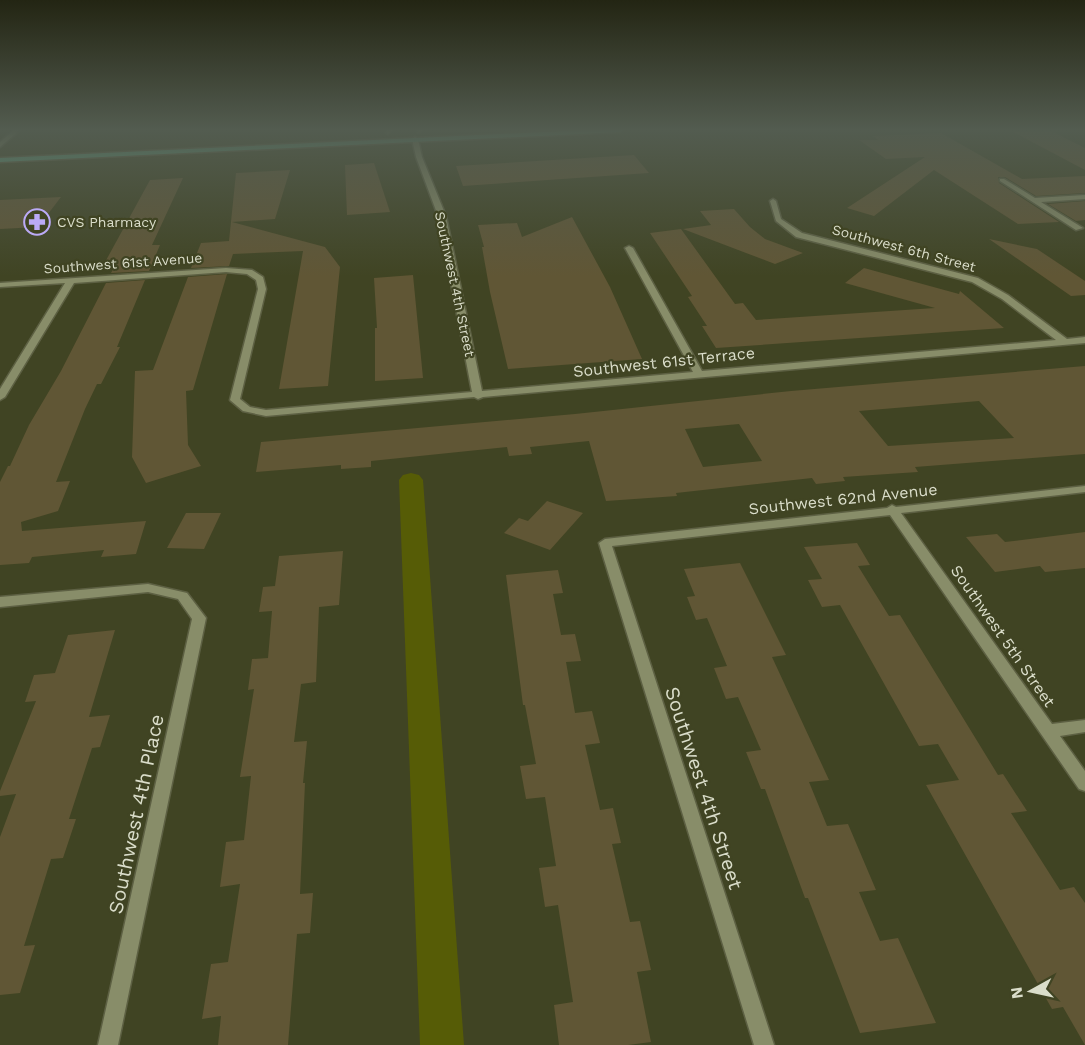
<svg xmlns="http://www.w3.org/2000/svg" width="1085" height="1045" font-family="'Work Sans',sans-serif">
<rect width="100%" height="100%" fill="#404423"/>
<g fill="none" stroke-linecap="round" stroke-linejoin="round">
<!-- canal -->
<polygon fill="#565c06" fill-rule="evenodd" points="411,473 419,475 423,480 464,1045 420,1045 399,480 403,475"/>
</g>
<!-- building -->
<g fill="#605635" fill-rule="evenodd">
<polygon points="1051,131 1085,148 1085,170 1013,132"/>
<polygon points="941,133 1022,179 1085,176 1085,193 1036,196 1005,177 998,177 999,183 1059,222 1018,224 934,170 874,216 847,208 925,157 886,159 859,140 878,140 873,136"/>
<polygon points="634,155 649,173 463,186 456,166"/>
<polygon points="374,163 390,212 347,215 345,165"/>
<polygon points="290,170 275,219 232,222 325,247 340,267 328,386 279,389 303,251 233,254 229,266 191,268 201,243 229,241 236,173"/>
<polygon points="183,178 152,245 160,245 149,271 111,273 116,264 104,264 150,180"/>
<polygon points="61,197 38,227 0,229 0,200"/>
<polygon points="1085,201 1085,220 1076,221 1048,204"/>
<polygon points="734,209 750,227 765,239 803,253 775,264 683,229 711,225 700,211"/>
<polygon points="572,217 610,287 642,359 508,369 490,292 482,247 484,247 478,225 517,223 522,237"/>
<polygon points="681,229 735,304 743,303 756,320 935,308 845,283 864,268 959,294 960,291 1004,328 716,348 702,326 707,326 688,297 692,296 650,233"/>
<polygon points="989,239 1037,249 1085,281 1085,295 1071,296"/>
<polygon points="227,274 193,390 186,391 188,445 201,466 146,483 132,457 135,371 153,370 188,277"/>
<polygon points="413,275 423,378 375,381 375,328 377,328 374,278"/>
<polygon points="145,280 117,347 120,347 101,384 97,384 85,409 56,482 70,481 58,511 21,522 22,531 146,521 136,554 101,557 104,550 32,557 29,563 0,565 0,482 8,466 10,466 29,425 61,371 106,283"/>
<path d="M1085 366V454L915 467 918 472 843 477 845 481 816 484 812 478 676 493 677 496 606 501 589 441 530 447 532 454 509 456 507 447 371 461V467L341 469V465L256 472 261 442 575 414 791 391ZM979 401 1014 438 888 446 859 411ZM739 424 762 461 703 467 685 429Z"/>
<polygon points="547,501 583,513 550,550 504,533 519,518 528,521"/>
<polygon points="186,513 221,513 204,549 167,548"/>
<polygon points="1085,532 1085,568 1045,572 1040,566 995,572 966,537 997,534 1005,542"/>
<polygon points="857,543 870,565 858,566 889,616 900,615 998,775 1003,774 1027,811 1011,813 1060,890 1074,887 1085,903 1085,1045 1063,1007 1052,1009 926,785 959,780 938,744 919,746 840,605 822,607 808,580 822,579 804,547"/>
<polygon points="343,551 339,605 319,607 316,682 301,684 294,742 307,741 303,783 305,783 300,894 313,893 310,933 297,934 288,1045 218,1045 221,1016 202,1019 211,964 228,962 240,884 220,887 226,842 244,840 251,776 240,777 254,689 248,690 252,659 268,658 272,611 259,612 263,587 275,586 279,556"/>
<polygon points="740,563 786,655 772,657 829,780 809,782 827,826 848,824 876,890 859,892 880,941 898,938 936,1023 860,1033 808,898 805,898 765,789 761,789 746,752 761,750 738,697 726,699 714,668 727,666 707,618 696,620 687,597 695,596 684,569"/>
<polygon points="558,570 563,593 553,594 561,635 575,634 581,661 566,662 575,713 592,711 600,743 585,745 600,810 613,808 621,843 612,844 630,922 640,921 651,970 637,972 651,1042 628,1045 559,1045 554,1005 573,1002 558,905 545,907 539,868 556,866 545,797 526,799 520,766 536,764 525,705 523,705 506,575"/>
<polygon points="115,630 89,717 110,715 100,747 92,748 69,819 76,819 63,858 51,859 24,946 35,945 20,993 0,995 0,837 16,794 0,796 0,791 36,701 25,702 34,675 55,673 68,635"/>
</g>
<g fill="none" stroke-linecap="round" stroke-linejoin="round">
<!-- minor casing -->
<g stroke="#5d6043" stroke-width="3">
<g id="minor">
<polygon points="14,130 20,130 0,147 0,142"/>
<polygon points="386,130 392,130 388,134 385,132"/>
<polygon points="416,130 423,130 418,133"/>
<polygon points="415,137 418,139 422,157 446,216 482,391 693,372 625,248 629,246 633,248 702,371 1056,340 1002,299 972,282 796,237 776,221 770,201 773,199 776,201 781,219 802,233 978,278 1008,295 1067,339 1085,337 1085,343 483,397 478,399 474,397 266,416 243,411 230,400 258,289 256,280 247,274 226,272 74,283 5,397 0,400 0,389 65,283 0,287 0,283 226,268 252,270 263,277 266,289 240,399 250,407 266,410 472,392 438,216 416,157 412,139"/>
<polygon points="1000,179 1004,179 1035,198 1085,195 1085,199 1041,202 1083,228 1076,230 1000,181"/>
<polygon points="1085,486 1085,492 901,513 1052,724 1085,720 1085,732 1060,736 1085,771 1085,791 1079,789 890,515 612,546 774,1045 754,1045 599,543 605,539 887,508 892,505 896,507"/>
<polygon points="148,584 187,593 206,618 118,1045 98,1045 192,619 178,599 148,592 0,607 0,597"/>
</g>
</g>
<!-- primary casing -->
<g stroke="#5d6043" stroke-width="3">
<polygon id="primary" points="585,130 623,130 620,132 0,162 0,158"/>
</g>
<!-- minor -->
<use href="#minor" fill="#888d69" fill-rule="evenodd"/>
<!-- primary -->
<use href="#primary" fill="#5faa8a" fill-rule="evenodd"/>
</g>
<!-- sky -->
<linearGradient id="sky" x2="0" y2="1"><stop stop-color="#232513"/><stop offset="0.47" stop-color="#535c50"/><stop offset="1" stop-color="#535c50" stop-opacity="0"/></linearGradient>
<rect width="1085" height="276" fill="url(#sky)"/>
<!-- icons -->
<defs>
<g id="pharmacy-ring" transform="scale(1.35)"><circle r="9.5" fill="#404423" stroke="#bbaaf6" stroke-width="1.5"/><path d="M-2-6h4v4h4v4h-4v4h-4v-4h-4v-4h4Z" fill="#bbaaf6"/></g>
</defs>
<g fill-rule="evenodd">
<use href="#pharmacy-ring" x="37" y="222"/>
</g>
<g text-anchor="middle" dominant-baseline="central" stroke-width="4.5" stroke-linejoin="round" paint-order="stroke">
<!-- far-poi labels -->
<g font-size="14" fill="#daddca" stroke="#404423" text-anchor="start">
<text x="57" y="222">CVS Pharmacy</text>
</g>
<!-- far-street labels -->
<g font-size="14" fill="#daddca" stroke="#404423">
<text transform="translate(904 248) rotate(15)">Southwest 6th Street</text>
<text transform="translate(123 263) rotate(-4)">Southwest 61st Avenue</text>
<text transform="translate(455 284) rotate(78)">Southwest 4th Street</text>
</g>
<!-- street labels -->
<g font-size="16" fill="#daddca" stroke="#404423">
<text transform="translate(664 362) rotate(-6)">Southwest 61st Terrace</text>
<text transform="translate(843 499) rotate(-6)">Southwest 62nd Avenue</text>
<text transform="translate(1003 636) rotate(55)">Southwest 5th Street</text>
</g>
<!-- near-street labels -->
<g font-size="20" fill="#daddca" stroke="#404423">
<text transform="translate(704 788) rotate(72)">Southwest 4th Street</text>
<text transform="translate(136 814) rotate(-78)">Southwest 4th Place</text>
</g>
</g>
<!-- north arrow -->
<g transform="translate(1031 991) rotate(262)" stroke="#404423" stroke-width="4.5" paint-order="stroke">
<path d="M0-4.5L10 22L0 15L-10 22Z" fill="#daddca"/>
<text y="-9" font-size="16" font-weight="bold" text-anchor="middle" fill="#daddca">N</text>
</g>
</svg>
